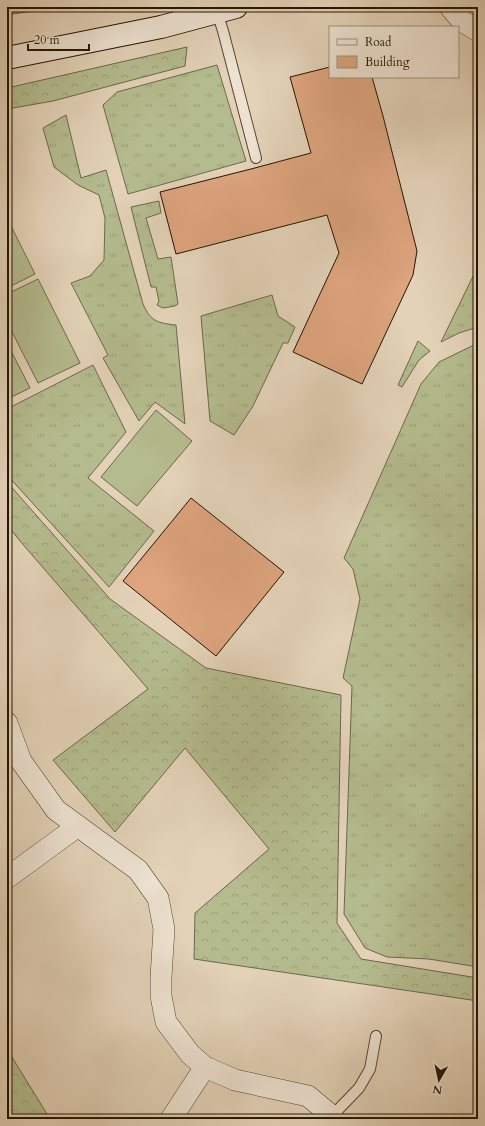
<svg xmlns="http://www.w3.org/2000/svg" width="485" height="1126" font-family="Cardo,serif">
<defs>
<pattern id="grass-tufts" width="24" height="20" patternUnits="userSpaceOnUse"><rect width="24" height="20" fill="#b4bb8e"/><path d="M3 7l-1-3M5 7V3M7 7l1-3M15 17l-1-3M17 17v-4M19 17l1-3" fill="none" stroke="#9ba079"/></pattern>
<pattern id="forest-crowns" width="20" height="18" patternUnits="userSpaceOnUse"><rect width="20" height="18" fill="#b4bb8e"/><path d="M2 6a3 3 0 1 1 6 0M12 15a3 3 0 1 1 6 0" fill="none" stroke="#9ba079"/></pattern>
</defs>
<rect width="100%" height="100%" fill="#e3d2b8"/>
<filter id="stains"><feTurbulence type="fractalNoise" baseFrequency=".005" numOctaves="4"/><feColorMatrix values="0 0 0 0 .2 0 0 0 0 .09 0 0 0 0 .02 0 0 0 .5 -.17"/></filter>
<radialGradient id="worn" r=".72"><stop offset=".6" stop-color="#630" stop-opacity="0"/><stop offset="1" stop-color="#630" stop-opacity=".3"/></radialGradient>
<!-- grass -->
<g fill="url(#grass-tufts)" stroke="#6c6848">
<polygon points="217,65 246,161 128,194 103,105 117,92"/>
<path d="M66 115 81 178 106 170 143 304C151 322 158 323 176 325L185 424 155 402 139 421 103 358 108 355 71 283 90 276 104 260 105 218 99 195 78 185 54 167 43 128Z"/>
<polygon points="159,201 161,213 146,218 158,259 171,257 178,304 175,306 163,308 157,305 159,301 156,287 151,287 131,207"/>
<polygon points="478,266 478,327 459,333 441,342"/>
<polygon points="272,295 278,316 295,327 288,343 283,343 253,406 234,435 210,421 201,316"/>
<polygon points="418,341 430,351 419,360 402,387 398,385"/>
<polygon points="478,344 478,967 429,959 387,957 365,948 344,914 352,686 343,678 360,599 353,569 344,558 421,384 439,362 474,345"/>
<polygon points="93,365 126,432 88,478 154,531 109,587 7,475 7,409"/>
</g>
<!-- forest -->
<g fill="url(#forest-crowns)" stroke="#6c6848">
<polygon points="7,7 58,7 7,15"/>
<polygon points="187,47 185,66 53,101 7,109 7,88"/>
<polygon points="7,482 110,599 206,668 341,695 337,923 361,959 478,978 478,1001 194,959 195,913 269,849 185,748 115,832 53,760 148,689 20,541 7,525"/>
<polygon points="7,1049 50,1119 7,1119"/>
</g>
<!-- pitch -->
<g fill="#b4bb8e" stroke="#6c6848">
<polygon points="7,218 35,274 7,288"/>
<polygon points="38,279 80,363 38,383 7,322 7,294"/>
<polygon points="7,343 30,388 7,399"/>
<polygon points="156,410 192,441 137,506 101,477"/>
</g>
<!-- building -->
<g fill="#dda47d" stroke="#241501">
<polygon points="330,67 330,77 372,77 383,116 417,251 413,275 362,384 293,352 339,253 327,215 176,254 160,192 251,169 311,153 290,77"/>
<polygon points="191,498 284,572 216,656 123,581"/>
</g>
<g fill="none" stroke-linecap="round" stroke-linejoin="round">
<!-- lane casing -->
<g stroke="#54442f" stroke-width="12">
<g id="lane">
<polyline points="217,12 223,31 256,158"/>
<polyline points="332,1116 359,1088 370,1069 376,1036"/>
</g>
</g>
<!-- street casing -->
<g stroke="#54442f" stroke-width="22">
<g id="street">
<polyline points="450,7 462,21 478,31"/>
<polyline points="7,723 21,761 56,810 138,870 158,898 164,929 161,977 161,996 166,1022 190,1054 205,1067 235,1080 308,1096 332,1116 333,1119"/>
<polyline points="7,878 78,826"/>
<polyline points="171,1119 205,1067"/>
</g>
</g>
<!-- secondary casing -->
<g stroke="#241501" stroke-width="24">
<polyline id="secondary" points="7,58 161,27 236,7"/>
</g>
<!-- lane -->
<use href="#lane" stroke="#ede2d1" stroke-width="10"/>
<!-- street -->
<use href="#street" stroke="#ede2d1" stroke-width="21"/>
<!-- secondary -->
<use href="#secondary" stroke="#ede2d1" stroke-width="22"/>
</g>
<!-- margin -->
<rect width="485" height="1126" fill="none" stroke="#e3d2b8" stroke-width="24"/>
<rect x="8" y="8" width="469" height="1110" fill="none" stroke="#241501" stroke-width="2"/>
<rect x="12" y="12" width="461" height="1102" fill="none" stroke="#241501"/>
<!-- legend -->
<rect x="329" y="26" width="130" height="52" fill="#ede2d1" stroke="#9d907e"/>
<rect x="337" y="39" width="20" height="6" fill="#ede2d1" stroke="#9d907e"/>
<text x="365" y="46" font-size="12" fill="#241501">Road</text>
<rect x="337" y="56" width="20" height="12" fill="#dda47d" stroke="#9d907e"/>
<text x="365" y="66" font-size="12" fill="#241501">Building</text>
<!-- north arrow -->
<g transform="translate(439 1080) rotate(189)" stroke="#ede2d1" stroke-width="3" paint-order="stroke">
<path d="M0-3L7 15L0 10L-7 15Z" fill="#241501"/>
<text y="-6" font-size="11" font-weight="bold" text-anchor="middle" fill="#241501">N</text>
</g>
<!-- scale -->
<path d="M28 44v6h61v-6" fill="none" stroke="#241501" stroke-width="2"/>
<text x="34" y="44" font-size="12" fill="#241501" stroke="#ede2d1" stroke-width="3" paint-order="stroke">20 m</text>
<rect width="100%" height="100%" filter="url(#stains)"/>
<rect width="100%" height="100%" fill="url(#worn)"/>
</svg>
